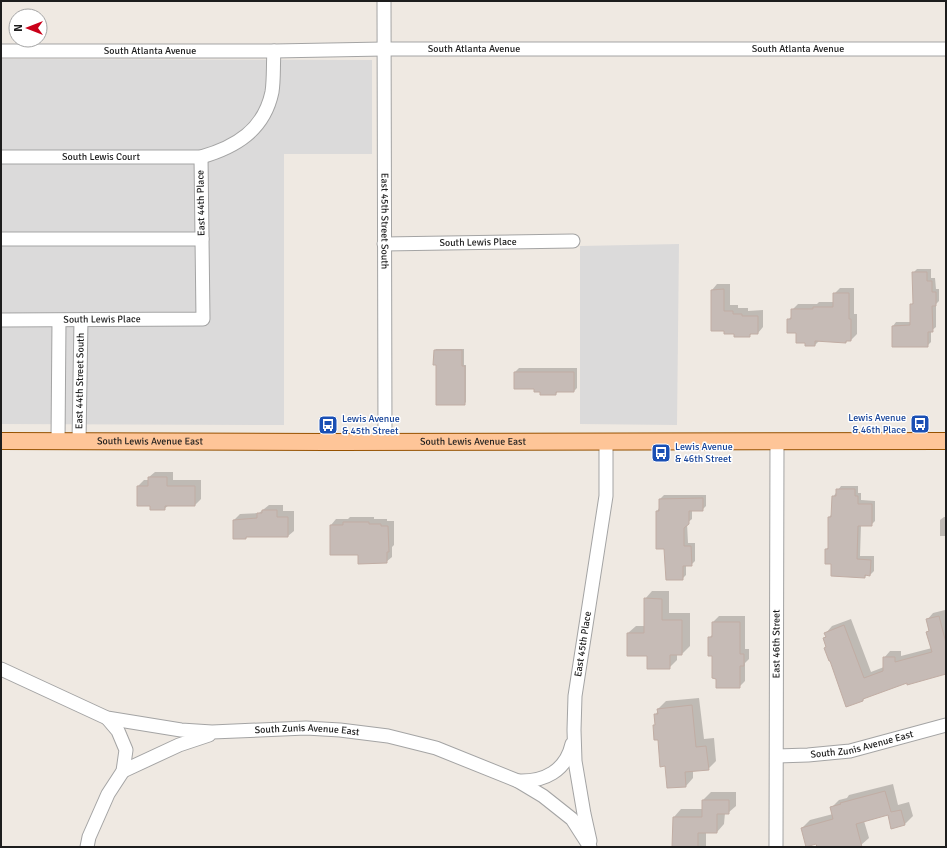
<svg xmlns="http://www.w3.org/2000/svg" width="947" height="848" font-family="Signika,sans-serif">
<rect width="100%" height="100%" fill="#efe9e2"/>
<!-- residential -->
<g fill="#dbdada">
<polygon points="1,59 372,60 372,154 284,154 284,425 1,424"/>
<polygon points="679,244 677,425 580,424 580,246"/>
</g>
<!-- shadow -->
<g fill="#0003">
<polygon points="917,269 931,269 931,278 935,278 936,289 939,289 939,301 936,304 936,327 931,331 931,342 927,346 893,326 896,322 911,322 911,305 914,302 913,273"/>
<polygon points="717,284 730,284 730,305 738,305 738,308 748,308 748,311 763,310 763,327 758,333 752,333 749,336 735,333 712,290"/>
<polygon points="840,288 854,288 854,314 857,314 857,334 851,340 848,340 846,342 819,341 815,345 806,342 788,320 792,316 792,310 798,304 817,304 819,302 834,302 834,294"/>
<polygon points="436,349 464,349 464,365 466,365 466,402 464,404 437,364 435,350"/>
<polygon points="519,368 577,368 577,388 574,391 558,391 556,394 541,391 535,388 515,388 515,372"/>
<polygon points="155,472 173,472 173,480 201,480 201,499 195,505 169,505 164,509 151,505 138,505 138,486 144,480 149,480 149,477"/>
<polygon points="841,486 858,486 858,493 861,493 861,500 875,501 875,521 871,525 861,525 860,556 874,556 874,571 870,575 867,574 865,577 832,575 832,563 826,549 829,547 829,517 832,514 833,497"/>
<polygon points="664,495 706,495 706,506 702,510 692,510 692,519 687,523 688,543 695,543 695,561 691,565 686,565 686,575 682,579 665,548 657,511 660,507 660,499"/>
<polygon points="269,505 283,505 283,511 294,511 294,531 288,536 248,536 246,538 234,538 234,520 240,514 259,513"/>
<polygon points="350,517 374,517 374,519 387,519 387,521 394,521 394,545 392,547 392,557 386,562 359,554 331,525 336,519 348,519"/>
<polygon points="944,517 946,517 946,536 940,536 940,520"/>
<polygon points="652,591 669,591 669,613 690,613 690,646 682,654 677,654 677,660 669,668 648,655 628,633 636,626 645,626 645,599"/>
<polygon points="945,610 946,673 907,682 866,696 863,700 827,646 824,638 827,636 826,633 832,626 851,619 871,672 884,667 884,658 890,651 901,651 901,656 932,648 928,632 929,630 927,620 933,613"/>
<polygon points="719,616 745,616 745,649 749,649 749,659 745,663 745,681 739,687 713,655 709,638 713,634 713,622"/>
<polygon points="699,698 704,739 714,738 716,761 708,769 693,771 693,778 686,786 666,765 654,726 656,724 655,715 658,711 658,709 666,701"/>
<polygon points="893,784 898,805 909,802 913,816 905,824 892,827 888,814 864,821 869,838 861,845 855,847 818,847 817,843 802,828 810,820 833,814 831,808 839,800 847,798 849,795"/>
<polygon points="711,792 736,792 736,806 728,813 725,813 724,824 717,832 706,832 706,847 673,847 674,817 681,809 703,809 703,800"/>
</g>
<!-- building -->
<g fill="#c6bbb6" stroke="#c1ada4">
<polygon points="912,272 927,272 927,281 932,281 932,292 936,292 936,306 932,306 933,332 928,332 928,347 892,347 892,326 910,325 910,304 913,304"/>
<polygon points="724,289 724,311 733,311 733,314 742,314 742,316 758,316 758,334 750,334 750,337 734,337 734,334 724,334 724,331 711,331 711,290"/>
<polygon points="833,293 849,293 849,319 851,319 851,341 846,341 846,343 815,341 815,346 805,346 805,343 796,343 796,333 787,333 787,319 791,319 791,309 813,309 813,307 833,307"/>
<polygon points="434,350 462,350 462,366 465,366 465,405 436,405 436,365 433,365"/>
<polygon points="514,372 574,372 574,392 556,392 556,395 540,395 540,392 534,392 534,389 514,389"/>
<polygon points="148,477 167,477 167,486 195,486 195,506 165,506 165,510 150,510 150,506 137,506 137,486 148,486"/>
<polygon points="836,489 855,489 855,496 858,496 858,504 872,504 872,526 858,526 857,559 871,560 870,576 865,575 865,578 831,576 831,564 825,564 825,549 828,549 828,517 831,517 832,496 836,496"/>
<polygon points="703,498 703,511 689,511 689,524 684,528 684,546 691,546 692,566 683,566 683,580 666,580 664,549 656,549 656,511 659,511 659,499"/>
<polygon points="262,510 277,510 277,517 288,517 288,537 246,537 246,539 233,539 233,520 257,518 257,513 262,513"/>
<polygon points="343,522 369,522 369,524 381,524 381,526 388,526 389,552 387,552 387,563 358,564 358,555 330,555 330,525 343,525"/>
<polygon points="644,598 662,599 662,620 682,620 682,655 670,655 670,669 647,669 647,656 627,656 627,633 644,633"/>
<polygon points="939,616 946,643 946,674 907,685 907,683 863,699 863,701 846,707 830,661 829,661 824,648 826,647 823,638 826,637 824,633 844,625 864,678 883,671 883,657 895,657 895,662 932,652 926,632 929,631 926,619"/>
<polygon points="712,622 740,622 740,654 744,654 744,666 740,666 740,688 716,688 716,679 712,678 712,656 708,656 708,637 712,637"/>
<polygon points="692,705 696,747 706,746 709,770 685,772 686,787 667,788 665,766 660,767 658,740 654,740 653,725 655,725 654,714 658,714 657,709"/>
<polygon points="885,791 891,812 901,810 905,825 891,829 888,815 856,824 862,847 817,847 816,844 806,847 801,828 833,819 830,807 841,804 840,803"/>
<polygon points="702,800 729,800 729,814 717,814 717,833 698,833 698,847 672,847 673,817 702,817"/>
</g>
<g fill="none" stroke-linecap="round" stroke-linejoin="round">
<!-- minor casing -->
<g stroke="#a4a4a4" stroke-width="15">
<g id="minor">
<path id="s1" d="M384 1 385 442"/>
<path id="s2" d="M1 51H274L384 49H946"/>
<path id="s3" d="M1 157H201C236 147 264 130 272 92 274 79 273 65 274 51"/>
<polyline points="1,239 202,239"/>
<path id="s4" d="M384 244 573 241"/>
<path id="s5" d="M1 320 203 319 201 157"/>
<polyline points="58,441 59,321"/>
<path id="s6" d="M79 441 81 320"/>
<path id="s7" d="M1 669 107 718 181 730 212 732 306 728 340 730 388 736 436 748 518 781 543 796 572 819 590 847"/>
<path id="s8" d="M777 756 808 755 850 751 946 725"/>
<polyline points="123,771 179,745 209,735"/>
<path d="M518 781C544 782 566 771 572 744"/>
<path id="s9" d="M590 841 584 814 575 761 574 730 575 696 606 496V441"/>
<polyline points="87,847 89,837 108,794 123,771 126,750 118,731 107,718"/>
<path id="s10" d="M776 847 777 441"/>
</g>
</g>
<!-- major casing -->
<g stroke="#965200" stroke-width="18">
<g id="major">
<path id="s11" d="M1 441 328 442 946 441"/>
</g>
</g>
<!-- minor -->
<use href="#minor" stroke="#fff" stroke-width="13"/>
<!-- major -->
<use href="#major" stroke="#fec598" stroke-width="16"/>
</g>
<!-- icons -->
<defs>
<g id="bus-square" transform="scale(1)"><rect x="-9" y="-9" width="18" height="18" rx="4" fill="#1a4fb4" stroke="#fff"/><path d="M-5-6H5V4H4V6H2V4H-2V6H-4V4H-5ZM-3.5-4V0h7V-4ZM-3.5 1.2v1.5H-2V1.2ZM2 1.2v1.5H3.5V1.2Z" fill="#fff"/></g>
</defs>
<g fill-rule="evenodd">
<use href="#bus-square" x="920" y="424"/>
<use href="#bus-square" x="328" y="425"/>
<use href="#bus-square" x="661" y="453"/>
</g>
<g text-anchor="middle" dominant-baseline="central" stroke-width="3" stroke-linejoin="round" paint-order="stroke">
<!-- street labels -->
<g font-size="10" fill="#1d1d1d" stroke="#fff">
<text stroke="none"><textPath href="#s2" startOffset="473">South Atlanta Avenue</textPath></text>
<text stroke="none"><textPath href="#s2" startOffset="797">South Atlanta Avenue</textPath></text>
<text stroke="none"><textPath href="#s2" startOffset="149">South Atlanta Avenue</textPath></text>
<text stroke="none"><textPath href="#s3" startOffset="100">South Lewis Court</textPath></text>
<text transform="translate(201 203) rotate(-91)">East 44th Place</text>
<text stroke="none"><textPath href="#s1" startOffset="220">East 45th Street South</textPath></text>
<text stroke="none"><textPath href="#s4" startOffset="94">South Lewis Place</textPath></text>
<text stroke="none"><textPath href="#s5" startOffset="101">South Lewis Place</textPath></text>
<text stroke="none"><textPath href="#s6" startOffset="60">East 44th Street South</textPath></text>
<text stroke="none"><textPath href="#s11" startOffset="149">South Lewis Avenue East</textPath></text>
<text stroke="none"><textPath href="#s11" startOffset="472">South Lewis Avenue East</textPath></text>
<text stroke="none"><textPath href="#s9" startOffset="199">East 45th Place</textPath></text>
<text stroke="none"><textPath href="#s10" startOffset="203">East 46th Street</textPath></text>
<text stroke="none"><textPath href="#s7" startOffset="318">South Zunis Avenue East</textPath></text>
<text stroke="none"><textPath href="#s8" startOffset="86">South Zunis Avenue East</textPath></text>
</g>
<!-- transit labels -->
<g font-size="10" fill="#164399" stroke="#fff" text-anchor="start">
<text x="906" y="418" text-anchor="end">Lewis Avenue<tspan x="906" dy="12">&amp; 46th Place</tspan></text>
<text x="342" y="419">Lewis Avenue<tspan x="342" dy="12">&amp; 45th Street</tspan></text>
<text x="675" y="447">Lewis Avenue<tspan x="675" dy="12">&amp; 46th Street</tspan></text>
</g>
</g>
<!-- border -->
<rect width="947" height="848" fill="none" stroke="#1d1d1d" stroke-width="4"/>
<!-- north arrow -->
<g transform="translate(28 28) rotate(270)"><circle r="19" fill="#ffffff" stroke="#a5a5a5"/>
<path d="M0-3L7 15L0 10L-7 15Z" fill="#ca0019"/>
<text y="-6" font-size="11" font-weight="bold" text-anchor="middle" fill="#1d1d1d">N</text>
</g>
</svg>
